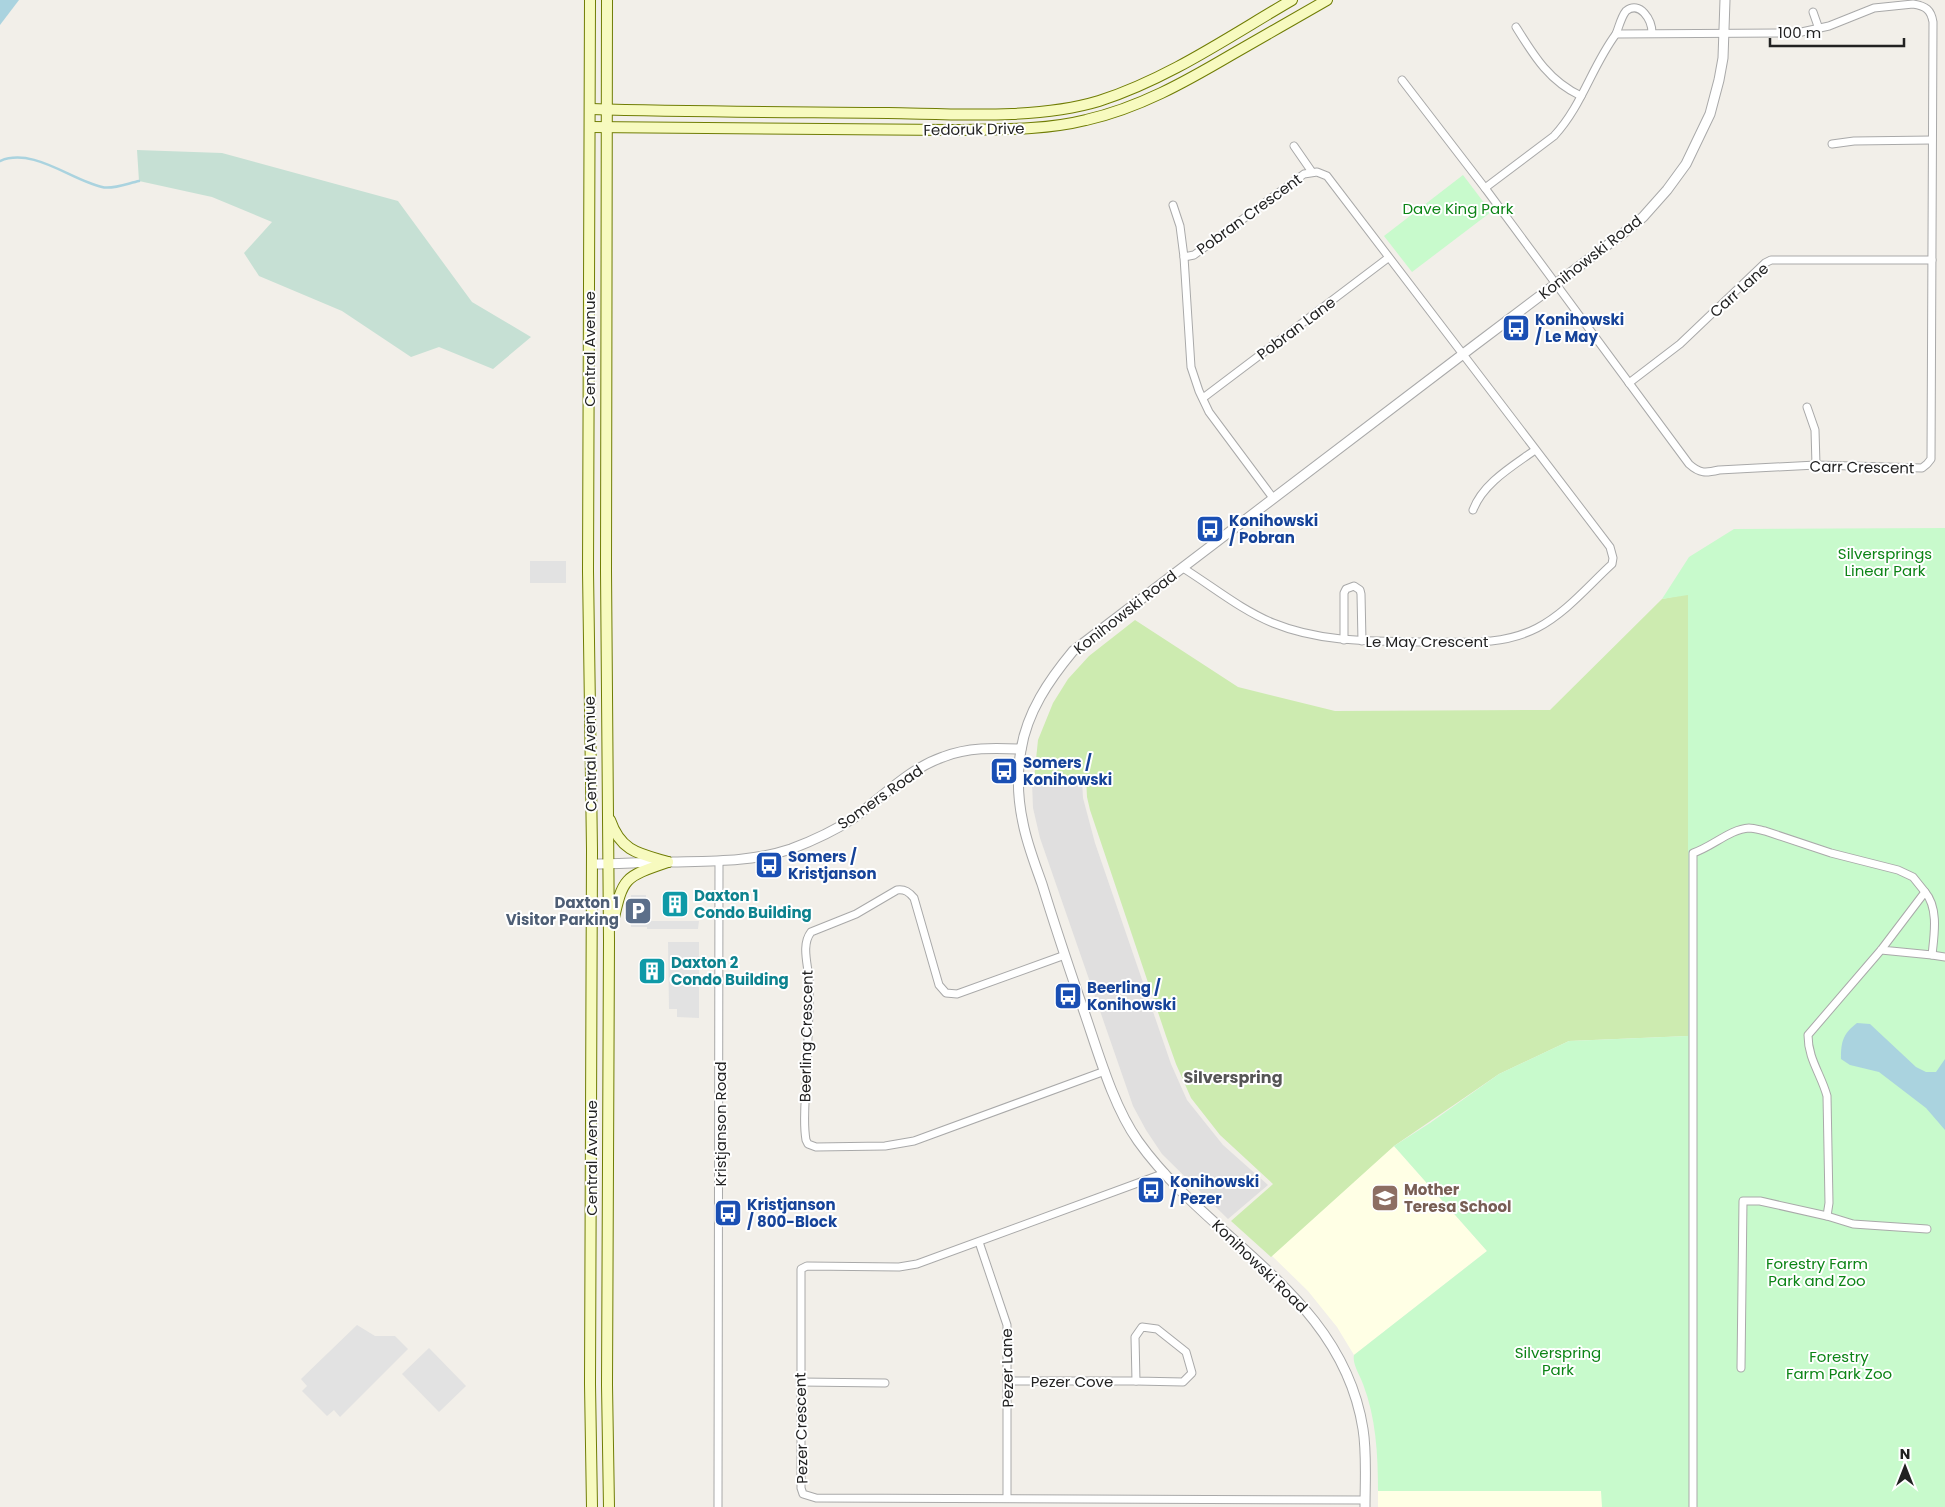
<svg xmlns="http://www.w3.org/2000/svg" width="1945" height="1507" font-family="Poppins,sans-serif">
<rect width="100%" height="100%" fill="#f2efe9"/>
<!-- residential -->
<polygon fill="#e0dfdf" points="1082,780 1083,798 1095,843 1171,1064 1187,1100 1223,1145 1268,1185 1228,1219 1162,1154 1146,1130 1133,1106 1040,838 1033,808 1032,782"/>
<!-- education -->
<g fill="#ffffe5">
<polygon points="1394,1146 1487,1251 1354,1355 1337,1327 1308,1291 1267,1251"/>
<rect x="1378" y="1491" width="224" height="16"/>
</g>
<!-- grass -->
<polygon fill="#cdebb0" points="1688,594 1688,1036 1569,1041 1499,1074 1394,1146 1271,1257 1231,1221 1273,1184 1220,1135 1191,1098 1176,1064 1166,1036 1090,810 1087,797 1086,777 1034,779 1038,740 1053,703 1068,679 1089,656 1135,620 1238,687 1335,711 1550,710 1662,599"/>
<!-- wetland -->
<polygon fill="#c6e0d4" points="137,150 222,153 398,201 472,302 531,337 493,369 439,347 411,357 342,311 259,276 244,253 272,222 212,197 139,181"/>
<!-- park -->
<g fill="#c8facc">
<polygon points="1463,175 1491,212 1412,272 1384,236"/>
<path d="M1945 528V1507H1602L1601 1491H1378C1378 1454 1376 1418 1363 1384 1360 1375 1352 1364 1354 1355L1487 1251 1394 1146 1430 1123 1499 1074 1569 1041 1688 1036V595L1662 599 1689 557 1734 529Z"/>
</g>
<!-- parking -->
<g fill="#e2e2e2">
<rect x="530" y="561" width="36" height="22"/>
<polygon points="631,895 646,895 646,921 699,921 698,929 647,929 647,927 631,927"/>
<polygon points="668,942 699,942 699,1018 677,1017 677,1009 669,1009"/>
<polygon points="357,1325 375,1336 395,1336 408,1349 340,1417 334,1410 327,1416 302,1391 307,1386 301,1379"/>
<polygon points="429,1348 466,1386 439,1412 402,1374"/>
</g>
<!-- water -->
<g fill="#aad3df">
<polygon points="0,0 19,0 0,25"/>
<path d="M1857 1023 1870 1024 1916 1067 1926 1072H1936L1945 1059V1130L1926 1108 1879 1072 1850 1065 1841 1059C1841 1041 1843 1034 1857 1023Z"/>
</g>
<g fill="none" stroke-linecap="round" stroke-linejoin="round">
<!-- stream -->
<path stroke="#aad3df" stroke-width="2.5" d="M0 161C33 147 71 180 102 187 112 190 129 183 139 181"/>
<!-- minor casing -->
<g stroke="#a9a9a9" stroke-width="9">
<g id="minor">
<path d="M1913 4C1926 6 1931 10 1933 22L1931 459 1927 464 1922 468 1816 465 1719 470C1706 473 1700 474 1689 464L1485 188 1554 136C1582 106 1592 66 1616 34L1797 33 1829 26 1874 8Z"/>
<polyline points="1813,12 1819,29"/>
<path d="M1516 27C1534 56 1549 81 1581 96"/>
<path d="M1616 34C1619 27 1621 17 1626 11 1640 0 1652 20 1652 33"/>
<polyline points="1402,80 1485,188"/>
<polyline points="1832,144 1854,141 1932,140"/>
<polyline points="1294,146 1312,172"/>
<polyline points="1173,205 1180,226 1184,257"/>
<polyline points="1629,383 1680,344 1765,263 1771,260 1932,260"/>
<polyline points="1203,398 1388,258"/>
<polyline points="1807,407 1815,430 1816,465"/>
<path d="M1473 510C1483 483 1513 466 1535 450"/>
<path d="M1183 568C1212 586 1241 610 1273 623 1322 643 1374 641 1426 642 1464 642 1502 646 1537 628 1566 613 1589 585 1612 564L1613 558 1610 547 1327 176 1317 172 1304 174 1194 255 1184 257 1191 367 1199 391 1209 412 1273 498"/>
<polyline points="1344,640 1344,593 1346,589 1354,586 1360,590 1361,594 1362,641"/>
<path d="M1065 955 957 994 946 993 939 985 914 898C909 892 905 889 897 890L856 914 811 932C801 945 808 964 809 980 810 1015 807 1051 806 1086 805 1104 803 1123 806 1140L808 1144 816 1147 885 1146 914 1141 1105 1071"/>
<polyline points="1932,955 1945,957"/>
<polyline points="1165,1173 917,1264 899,1267 807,1266 801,1269 801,1488 803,1494 816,1498 1365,1500"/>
<polyline points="1827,1216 1853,1224 1927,1229"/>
<polyline points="979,1242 1007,1325 1007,1498"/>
<polygon points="1142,1327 1157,1329 1186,1352 1192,1373 1183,1382 1136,1381 1135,1337"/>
<path d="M1741 1368 1743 1201H1760L1827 1216 1829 1203 1827 1096C1821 1074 1808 1059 1808 1035L1881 950 1925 892C1939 908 1934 936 1932 955L1881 950"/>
<polyline points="1008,1381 1136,1381"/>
<polyline points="800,1382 885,1383"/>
<polyline points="718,1507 719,861"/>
<path d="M1693 1507V853C1712 847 1730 829 1749 828 1754 828 1760 830 1765 831L1831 853 1898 870 1913 877 1925 892"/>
</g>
</g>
<!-- tertiary casing -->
<g stroke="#a9a9a9" stroke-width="11">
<g id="tertiary">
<path d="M592 864C618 864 645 862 671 862 712 861 752 862 791 849 812 841 834 831 852 819 882 798 908 769 943 757 968 747 994 748 1021 749"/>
<path d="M1365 1507C1365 1482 1367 1454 1363 1429 1342 1295 1210 1242 1138 1141 1111 1103 1096 1044 1080 1000 1067 962 1054 923 1042 884 1035 864 1027 844 1023 823 1018 800 1017 773 1021 750 1027 712 1049 680 1073 651L1471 348 1630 228 1643 217 1667 190 1686 164 1710 114 1719 80 1723 58 1725 0"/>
</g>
</g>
<!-- secondary casing -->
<g stroke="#707d05" stroke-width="12">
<g id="secondary">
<polyline points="590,0 588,571 592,850 590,1384 592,1507"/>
<polyline points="607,0 606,571 609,941 607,1385 609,1507"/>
<path d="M591 109C690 112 789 112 888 113 954 114 1036 120 1099 101 1168 79 1230 36 1292 0"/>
<path d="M590 127 950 130C995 129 1042 131 1086 120 1139 108 1185 82 1231 55 1263 37 1295 18 1327 0"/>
<path d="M610 820C621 852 640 854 668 862"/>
<path d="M613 922C623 877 624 877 668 862"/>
</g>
</g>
<!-- minor -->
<use href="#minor" stroke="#fff" stroke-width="7"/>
<!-- tertiary -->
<use href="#tertiary" stroke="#fff" stroke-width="9"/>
<!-- secondary -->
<use href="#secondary" stroke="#f7fabf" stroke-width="10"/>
</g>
<!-- icons -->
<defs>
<g id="bus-square" transform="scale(1.4375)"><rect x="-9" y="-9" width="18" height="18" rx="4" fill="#1a4fb4" stroke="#fff"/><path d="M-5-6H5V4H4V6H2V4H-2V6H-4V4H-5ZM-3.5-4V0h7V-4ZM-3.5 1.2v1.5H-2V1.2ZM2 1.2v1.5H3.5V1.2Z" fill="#fff"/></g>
<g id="building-square" transform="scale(1.4375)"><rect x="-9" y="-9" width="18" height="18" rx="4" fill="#0f9aa8" stroke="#fff"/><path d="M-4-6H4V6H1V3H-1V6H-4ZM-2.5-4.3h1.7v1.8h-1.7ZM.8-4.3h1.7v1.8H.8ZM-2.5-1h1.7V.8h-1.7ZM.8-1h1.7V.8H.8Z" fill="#fff"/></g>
<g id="parking-square" transform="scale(1.4375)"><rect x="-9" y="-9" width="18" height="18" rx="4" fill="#5c6f8a" stroke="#fff"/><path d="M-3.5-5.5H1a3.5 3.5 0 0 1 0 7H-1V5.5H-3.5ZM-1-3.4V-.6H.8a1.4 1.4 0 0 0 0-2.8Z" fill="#fff"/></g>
<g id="school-square" transform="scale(1.4375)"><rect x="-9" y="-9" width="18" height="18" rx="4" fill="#8d6e63" stroke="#fff"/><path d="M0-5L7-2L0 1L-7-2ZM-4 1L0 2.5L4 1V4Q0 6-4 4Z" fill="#fff"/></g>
</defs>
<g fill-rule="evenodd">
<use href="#bus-square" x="1516" y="328"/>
<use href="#bus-square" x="1210" y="529"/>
<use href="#bus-square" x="1004" y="771"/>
<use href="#bus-square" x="769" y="865"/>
<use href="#building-square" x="675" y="904"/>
<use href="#parking-square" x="638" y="911"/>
<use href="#building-square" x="652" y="971"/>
<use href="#bus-square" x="1068" y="996"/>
<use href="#bus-square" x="1151" y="1190"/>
<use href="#school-square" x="1385" y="1198"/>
<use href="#bus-square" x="728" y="1213"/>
</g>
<g text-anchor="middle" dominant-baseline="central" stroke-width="4" stroke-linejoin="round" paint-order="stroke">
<!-- street labels -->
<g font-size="15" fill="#222" stroke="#fff">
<text transform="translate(974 129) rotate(-1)">Fedoruk Drive</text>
<text transform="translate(1249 214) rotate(-36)">Pobran Crescent</text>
<text transform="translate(1590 257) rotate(-38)">Konihowski Road</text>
<text transform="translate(1739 290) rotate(-42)">Carr Lane</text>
<text transform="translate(1296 328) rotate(-37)">Pobran Lane</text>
<text transform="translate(589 349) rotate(-90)">Central Avenue</text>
<text transform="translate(1862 467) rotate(1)">Carr Crescent</text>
<text transform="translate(1125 612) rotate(-38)">Konihowski Road</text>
<text x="1427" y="641">Le May Crescent</text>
<text transform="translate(590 754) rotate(-91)">Central Avenue</text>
<text transform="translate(880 797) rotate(-35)">Somers Road</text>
<text transform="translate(806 1036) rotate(-89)">Beerling Crescent</text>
<text transform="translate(720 1124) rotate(-90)">Kristjanson Road</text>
<text transform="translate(591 1158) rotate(-90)">Central Avenue</text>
<text transform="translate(1260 1266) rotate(44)">Konihowski Road</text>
<text transform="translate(1007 1368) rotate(-91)">Pezer Lane</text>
<text x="1072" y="1381">Pezer Cove</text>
<text transform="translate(801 1428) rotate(-91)">Pezer Crescent</text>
</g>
<!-- park labels -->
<g font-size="15" fill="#0c8416" stroke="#fff">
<text x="1458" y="208">Dave King Park</text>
<text x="1885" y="553">Silversprings<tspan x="1885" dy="17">Linear Park</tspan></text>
<text x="1817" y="1263">Forestry Farm<tspan x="1817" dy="17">Park and Zoo</tspan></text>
<text x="1558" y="1352">Silverspring<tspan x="1558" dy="17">Park</tspan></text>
<text x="1839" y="1356">Forestry<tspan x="1839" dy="17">Farm Park Zoo</tspan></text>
</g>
<!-- transit labels -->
<g font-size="15" font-weight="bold" fill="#164399" stroke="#fff" text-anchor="start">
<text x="1535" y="319">Konihowski<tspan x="1535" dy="17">/ Le May</tspan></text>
<text x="1229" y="520">Konihowski<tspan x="1229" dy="17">/ Pobran</tspan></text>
<text x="1023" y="762">Somers /<tspan x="1023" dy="17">Konihowski</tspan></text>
<text x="788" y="856">Somers /<tspan x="788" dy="17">Kristjanson</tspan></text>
<text x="1087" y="987">Beerling /<tspan x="1087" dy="17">Konihowski</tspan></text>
<text x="1170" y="1181">Konihowski<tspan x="1170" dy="17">/ Pezer</tspan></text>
<text x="747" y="1204">Kristjanson<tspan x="747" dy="17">/ 800-Block</tspan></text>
</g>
<!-- culture labels -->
<g font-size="15" font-weight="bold" fill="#0d838f" stroke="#fff" text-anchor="start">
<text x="694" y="895">Daxton 1<tspan x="694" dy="17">Condo Building</tspan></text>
<text x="671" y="962">Daxton 2<tspan x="671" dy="17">Condo Building</tspan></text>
</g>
<!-- service labels -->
<g font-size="15" font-weight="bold" fill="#4e5e75" stroke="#fff" text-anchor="end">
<text x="619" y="902">Daxton 1<tspan x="619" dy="17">Visitor Parking</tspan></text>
</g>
<!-- education labels -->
<g font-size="15" font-weight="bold" fill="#785e54" stroke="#fff" text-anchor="start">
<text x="1404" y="1189">Mother<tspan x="1404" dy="17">Teresa School</tspan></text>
</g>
<!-- neighbourhood labels -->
<g font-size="16" font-weight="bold" fill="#555" stroke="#fff">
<text x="1233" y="1077">Silverspring</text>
</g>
</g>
<!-- north arrow -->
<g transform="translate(1905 1467)" stroke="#ffffff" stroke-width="4" paint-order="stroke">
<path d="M0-4L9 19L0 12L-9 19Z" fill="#222222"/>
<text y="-8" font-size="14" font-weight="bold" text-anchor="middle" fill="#222222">N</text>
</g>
<!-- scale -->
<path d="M1770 38v8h134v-8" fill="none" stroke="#222222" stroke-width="2.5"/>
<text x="1778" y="38" font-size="15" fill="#222222" stroke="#ffffff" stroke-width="4" paint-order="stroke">100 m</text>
</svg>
